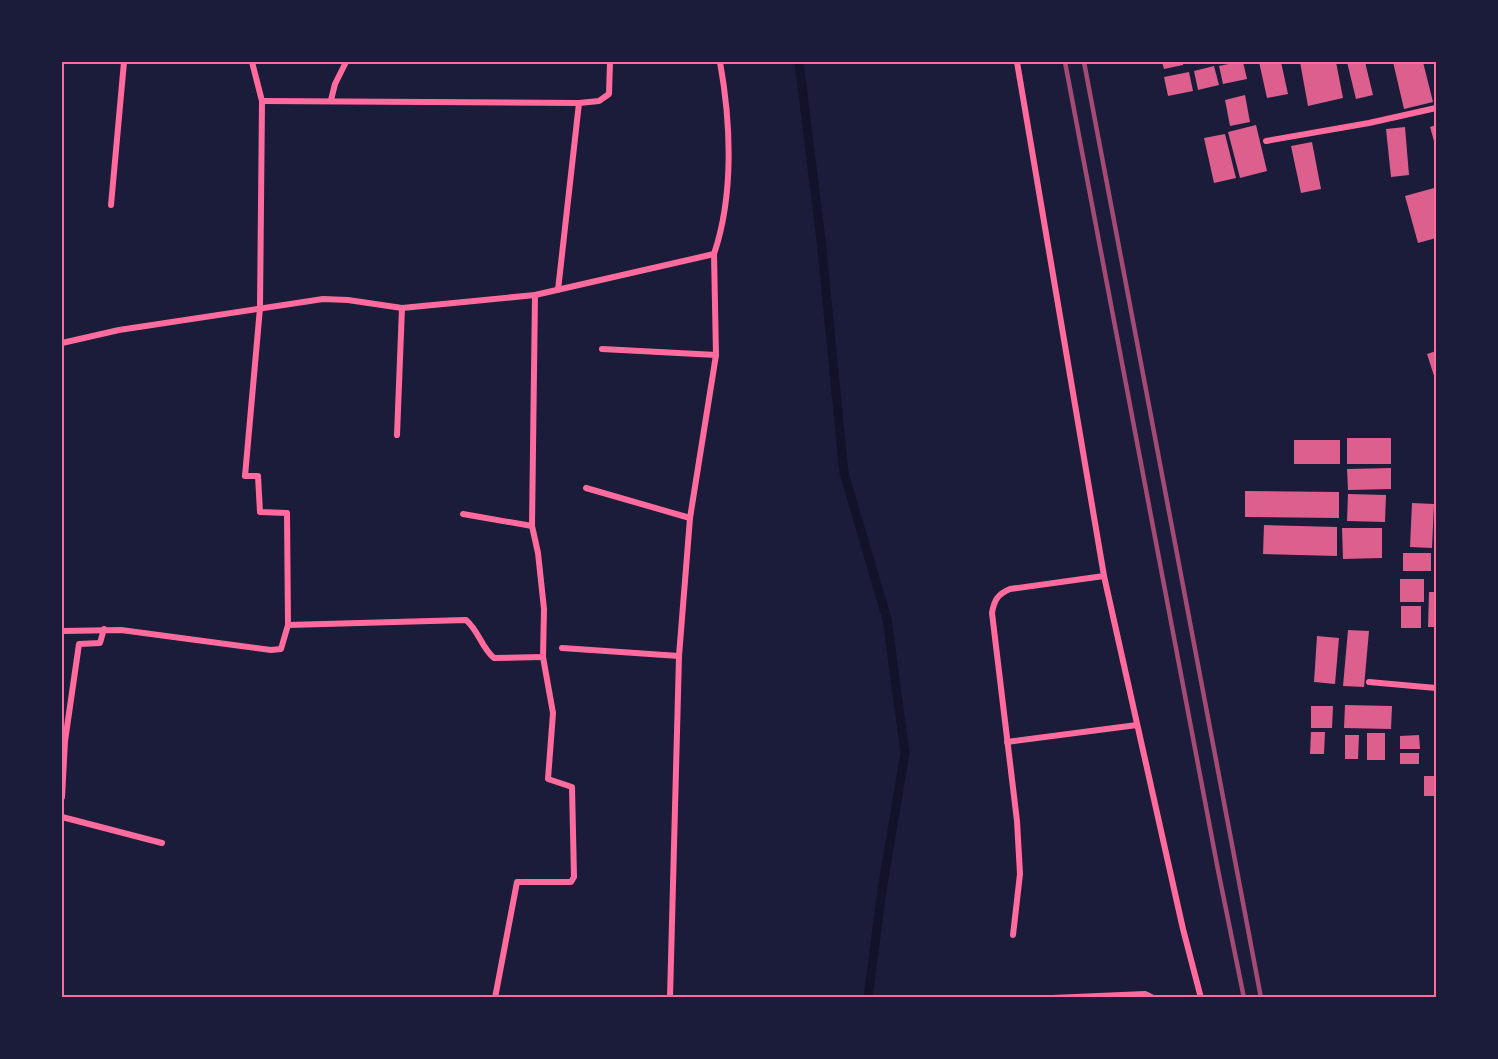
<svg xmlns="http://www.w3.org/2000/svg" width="1498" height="1059" font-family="'Space Grotesk',sans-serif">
<rect width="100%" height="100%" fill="#1b1b3a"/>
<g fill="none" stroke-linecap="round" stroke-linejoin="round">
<!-- stream -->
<polyline stroke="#12122b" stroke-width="9" points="799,62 821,240 844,473 887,619 905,753 882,890 868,998"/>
</g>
<!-- building -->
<g fill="#dd5f8e">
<polygon points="1162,62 1183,62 1183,65 1164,69"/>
<polygon points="1238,62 1243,62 1247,79 1223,84 1219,66"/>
<polygon points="1259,62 1281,62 1288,94 1267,98"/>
<polygon points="1300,62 1336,62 1343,98 1308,106"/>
<polygon points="1347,62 1365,62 1373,95 1356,99"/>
<polygon points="1393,62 1423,62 1433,102 1404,109"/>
<polygon points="1214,66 1219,85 1198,90 1194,71"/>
<polygon points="1189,72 1193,91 1168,96 1164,77"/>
<polygon points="1245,95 1250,122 1230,126 1225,100"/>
<polygon points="1256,125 1267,171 1240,178 1228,132"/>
<polygon points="1436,125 1436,148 1430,127"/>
<polygon points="1405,127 1409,175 1391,177 1386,129"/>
<polygon points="1225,134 1236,178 1214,183 1204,138"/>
<polygon points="1312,142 1321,189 1301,193 1291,146"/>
<polygon points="1434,188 1436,197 1436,238 1418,243 1405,196"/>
<polygon points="1436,351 1436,382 1427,354"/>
<rect x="1347" y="438" width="44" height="26"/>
<rect x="1294" y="440" width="46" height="24"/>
<polygon points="1391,468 1391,489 1348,490 1347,469"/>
<polygon points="1245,491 1339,492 1339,518 1245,517"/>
<polygon points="1348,494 1386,495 1385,522 1347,521"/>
<polygon points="1412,503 1434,504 1432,548 1410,547"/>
<polygon points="1264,525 1337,527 1337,556 1263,554"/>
<polygon points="1342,528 1382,528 1382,558 1343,559"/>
<rect x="1403" y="553" width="28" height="18"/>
<rect x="1400" y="579" width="24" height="23"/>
<polygon points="1429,592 1436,592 1436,627 1428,627"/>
<rect x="1401" y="606" width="20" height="22"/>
<polygon points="1348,630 1369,631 1364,687 1343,686"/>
<polygon points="1317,636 1339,638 1335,684 1314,682"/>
<polygon points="1345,705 1392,706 1391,729 1344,728"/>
<polygon points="1311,706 1333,706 1332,728 1311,728"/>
<polygon points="1311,732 1325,732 1324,754 1310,754"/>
<rect x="1367" y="733" width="18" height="27"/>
<polygon points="1345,735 1359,735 1358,759 1345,759"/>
<polygon points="1419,735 1420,749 1400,749 1400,736"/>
<rect x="1400" y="753" width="19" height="11"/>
<rect x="1424" y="776" width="12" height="20"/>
</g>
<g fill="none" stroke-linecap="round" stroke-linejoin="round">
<!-- minor -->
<g stroke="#ff6b9d" stroke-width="6">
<polyline points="252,62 262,101 260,308 245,476 258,476 260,512 287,513 288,625"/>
<polyline points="1017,62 1104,576 1183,929 1201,998"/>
<polyline points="331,100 335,84 346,62"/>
<polyline points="262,101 579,103 599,101 609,94 610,62"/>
<polyline points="1266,141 1369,123 1436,108"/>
<polyline points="111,205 124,62"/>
<polyline points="558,290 579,103"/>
<path d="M62 343 119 330 323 299 348 300 402 308 535 295 714 254C734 195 731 123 720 62"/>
<polyline points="602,349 716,355"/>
<polyline points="397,435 402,308"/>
<polyline points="586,488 690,518"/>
<polyline points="463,514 532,526 538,553 544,609 543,657 553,713 548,779 572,787 574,877 571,882 517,882 495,998"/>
<polyline points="532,526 535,295"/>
<path d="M62 631 121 630 271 650 281 649 288 625 466 620C479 631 481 647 494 658L543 657"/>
<polyline points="562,648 679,656"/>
<polyline points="1369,682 1436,688"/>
<polyline points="1007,742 1137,725"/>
<polyline points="62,797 65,741 79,644 100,643 104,629"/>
<polyline points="62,817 162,843"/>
<path d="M1013 935 1020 874 1017 821 992 613C994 600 998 594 1010 589L1104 576"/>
<polyline points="670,998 679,656 690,518 716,355 714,254"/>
<polyline points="1052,998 1145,994 1153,998"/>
</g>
<!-- rail -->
<g stroke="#a44b75" stroke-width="4.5">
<polyline points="1065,62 1218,870 1244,998"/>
<polyline points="1084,62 1261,998"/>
</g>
</g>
<!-- border -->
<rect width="1498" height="1059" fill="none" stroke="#1b1b3a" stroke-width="126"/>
<rect x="63" y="63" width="1372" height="933" fill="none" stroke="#ff6b9d" stroke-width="2"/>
</svg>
